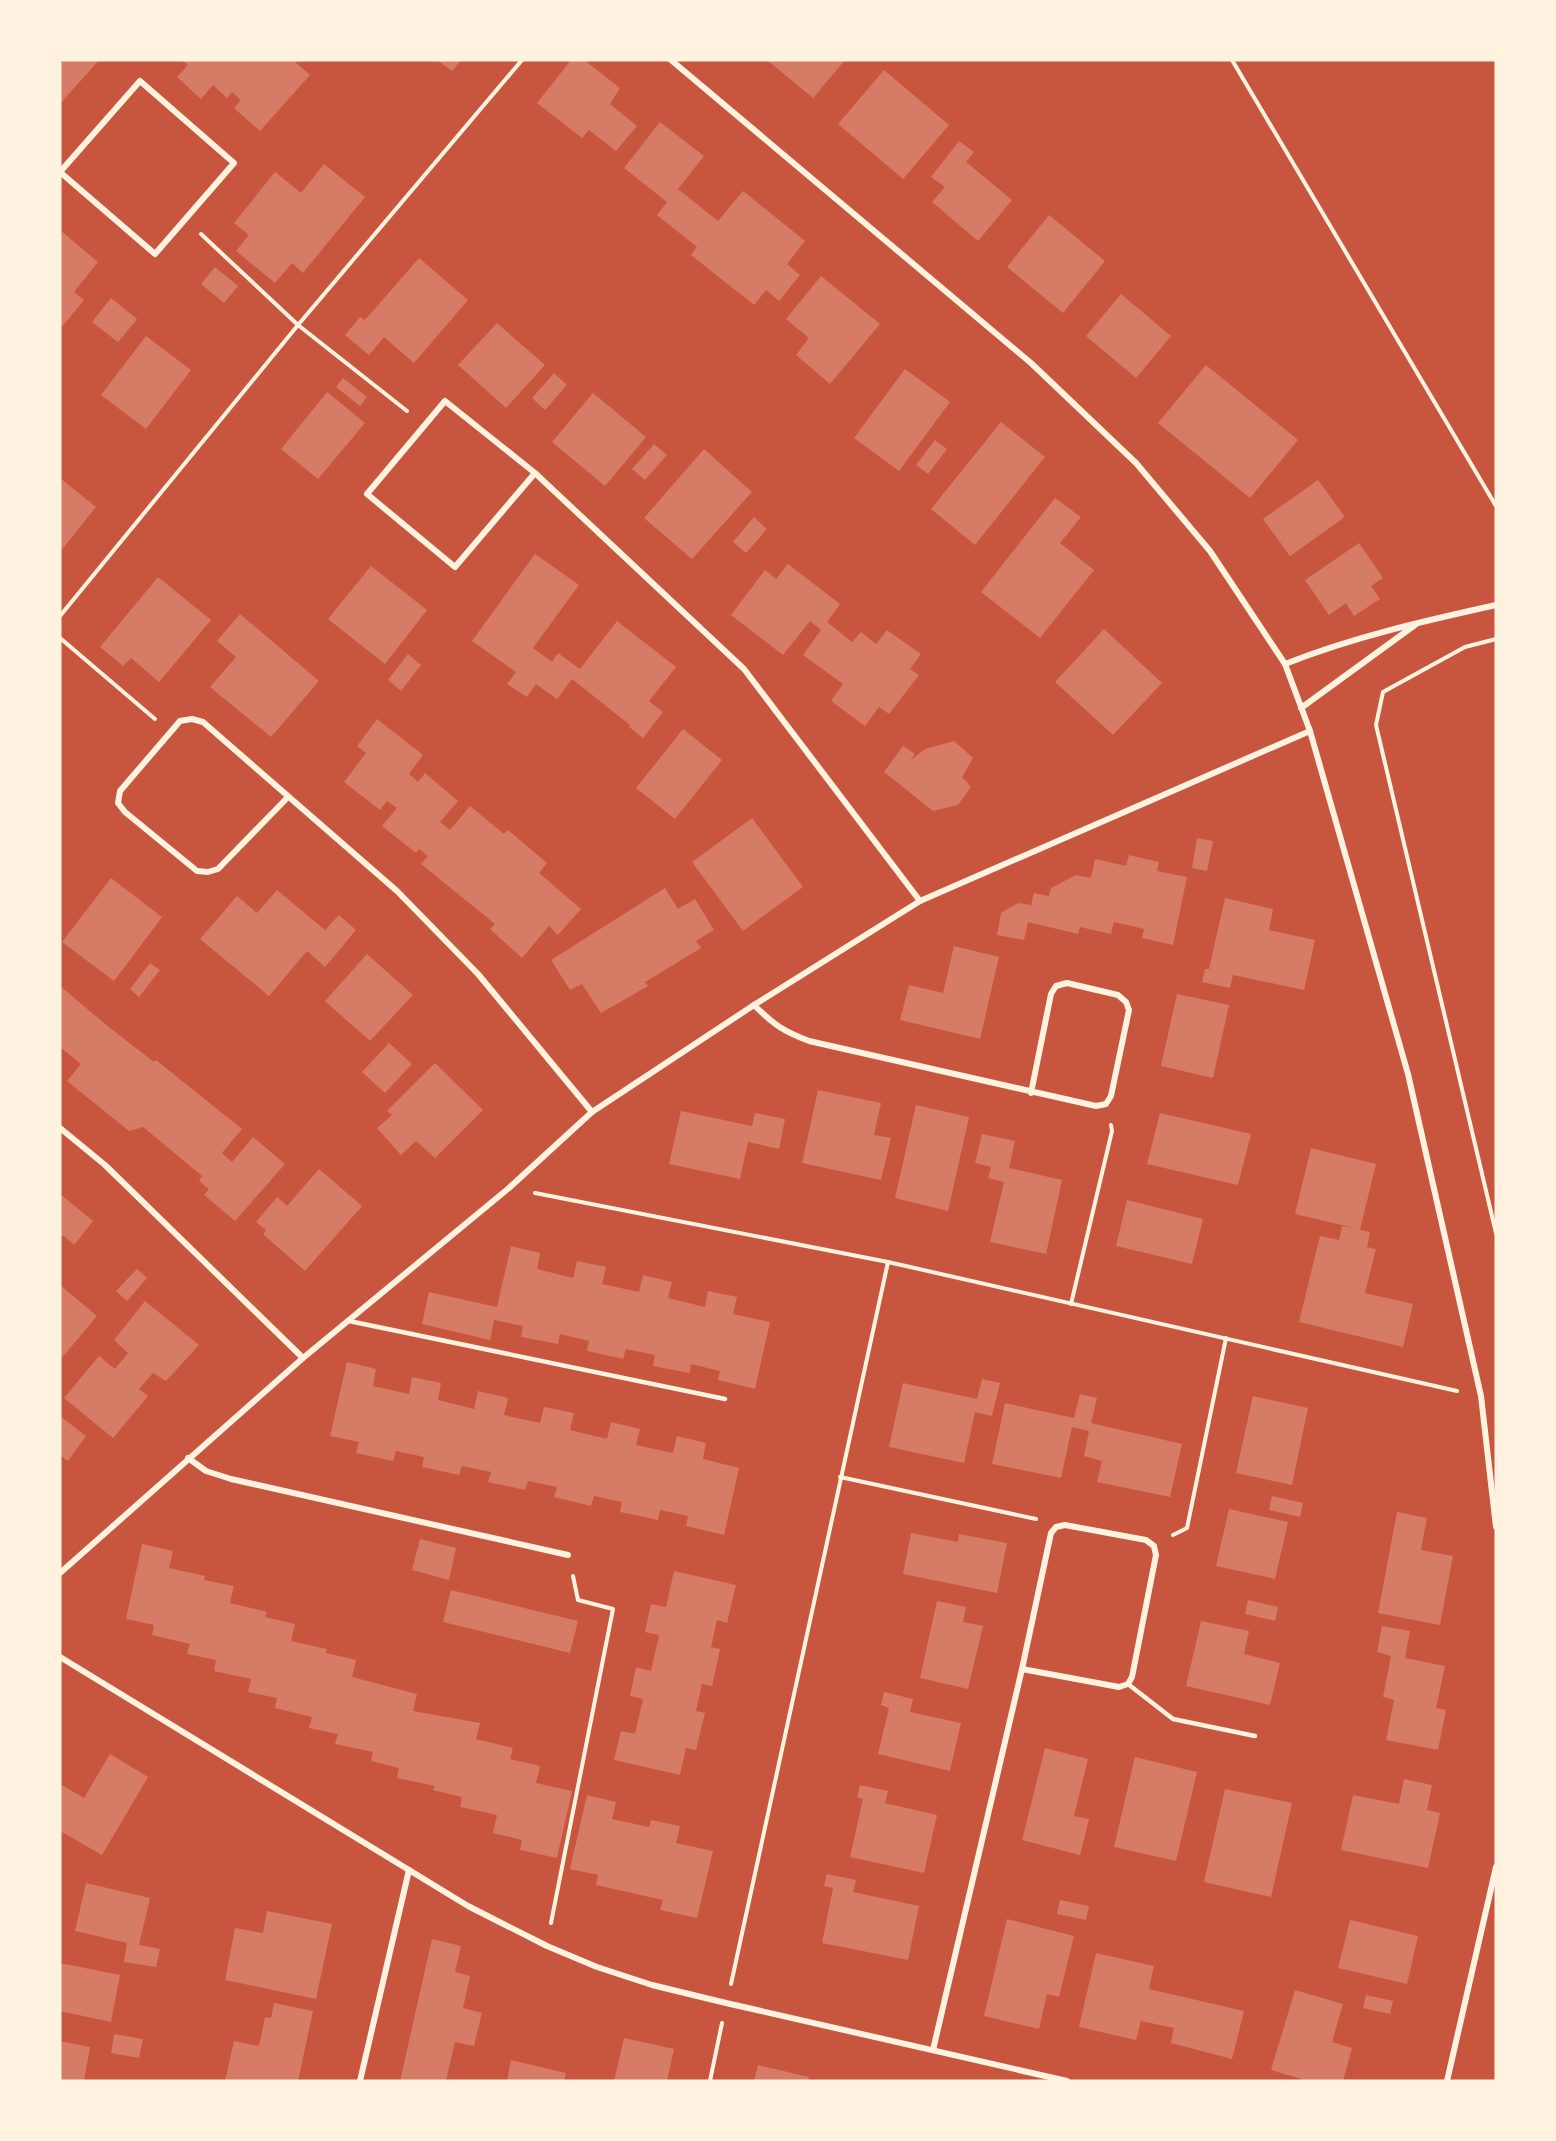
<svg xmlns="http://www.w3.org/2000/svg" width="1556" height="2141" font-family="'Asap Condensed',sans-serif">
<rect width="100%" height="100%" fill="#c8553d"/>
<!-- building -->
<g fill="#d67c66">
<polygon points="60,60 99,60 60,104"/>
<polygon points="182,60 293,60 310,75 260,131 234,108 241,100 232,92 227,98 213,85 201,99 177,77 188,65"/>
<polygon points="437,60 461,60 452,71"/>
<polygon points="571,60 584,60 620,88 610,104 637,126 616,151 589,130 582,138 537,103"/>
<polygon points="767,60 845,60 813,98"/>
<polygon points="884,70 949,125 903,179 838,124"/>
<polygon points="660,122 704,156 678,189 718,221 743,191 805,241 787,264 800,275 779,301 766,290 754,305 691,255 697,247 657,215 667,202 624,168"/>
<polygon points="959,141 974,152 966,162 1012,200 978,241 932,202 945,187 931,177"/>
<polygon points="324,164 365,197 303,273 292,263 275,283 236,251 249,235 234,223 275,172 301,193"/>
<polygon points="1049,215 1105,261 1063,313 1007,267"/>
<polygon points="60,230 98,262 74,292 84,300 60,329"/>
<polygon points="419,258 468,300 414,363 384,337 369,355 345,335 360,317 365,320"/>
<polygon points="215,267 238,286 224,303 201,284"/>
<polygon points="821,276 880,324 830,384 796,355 809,338 786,319"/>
<polygon points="1121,294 1171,336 1136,378 1086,336"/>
<polygon points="111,298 137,319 118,342 92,322"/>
<polygon points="497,323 545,365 506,408 458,365"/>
<polygon points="146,336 191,370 146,429 101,395"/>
<polygon points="1206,365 1298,440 1250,498 1158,423"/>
<polygon points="905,369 950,402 899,471 854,438"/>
<polygon points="554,373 567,385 545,410 532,398"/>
<polygon points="343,378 367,397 360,406 336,387"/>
<polygon points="327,392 365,423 318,479 281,449"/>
<polygon points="593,393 646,437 605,486 552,442"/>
<polygon points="1001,422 1045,457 975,545 931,509"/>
<polygon points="935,440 947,449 928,474 916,465"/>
<polygon points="654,444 667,455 645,480 632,469"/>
<polygon points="704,449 752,492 692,559 644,518"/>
<polygon points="60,478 96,507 60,552"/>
<polygon points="1318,480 1345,517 1290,556 1263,519"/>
<polygon points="1055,498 1081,517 1060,543 1094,570 1040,638 981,592"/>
<polygon points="754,517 767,529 746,553 733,542"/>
<polygon points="1359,543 1383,578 1371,586 1380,599 1354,616 1346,603 1329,615 1305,580"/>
<polygon points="535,554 579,585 533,648 552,662 558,653 580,669 617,621 676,667 649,701 663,712 643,738 629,727 630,725 572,679 557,699 536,684 527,697 507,684 516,672 472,641"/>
<polygon points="788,564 840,604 827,622 852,642 861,632 876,644 887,630 921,654 910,669 919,675 889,714 879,707 865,726 831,701 843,684 803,655 821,630 810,621 783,655 731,615 765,570 776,579"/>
<polygon points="371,566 427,610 385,664 328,619"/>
<polygon points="158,577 211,620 159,682 131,658 123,666 100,647"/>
<polygon points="240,614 319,681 271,737 210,687 236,657 217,641"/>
<polygon points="1104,629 1162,683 1113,735 1055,682"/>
<polygon points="408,654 421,665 401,691 388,680"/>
<polygon points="377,719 423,755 409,774 418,782 425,773 458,801 440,822 450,830 470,806 504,834 508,830 547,863 539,873 581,909 558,935 549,926 522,958 490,929 495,924 421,864 428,856 419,849 416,853 382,826 397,808 387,801 380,810 344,782 366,753 357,746"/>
<polygon points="683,729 722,760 675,819 636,788"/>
<polygon points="954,741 973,758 962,777 971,787 958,805 933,811 884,772 903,746 915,754 910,761 925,749"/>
<polygon points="752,818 803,887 743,931 692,862"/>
<polygon points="1197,838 1213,841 1207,871 1192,868"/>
<polygon points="1129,855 1159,862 1157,871 1187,877 1173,945 1142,938 1144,929 1114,922 1111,934 1080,927 1078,934 1028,922 1024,940 997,935 1001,913 1018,903 1031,905 1034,893 1049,896 1051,888 1076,875 1091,878 1095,859 1126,866"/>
<polygon points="111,878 162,917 114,981 62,942"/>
<polygon points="665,888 678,909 695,899 714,930 696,941 701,948 645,982 648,986 601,1013 582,984 570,990 551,960"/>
<polygon points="277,890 325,930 339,915 356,930 325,967 307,951 269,996 200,939 237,896 257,913"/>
<polygon points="1225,898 1273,909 1269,930 1315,940 1304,990 1233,975 1230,988 1202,982 1205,969 1209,969"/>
<polygon points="954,946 999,957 980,1039 900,1020 909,985 943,993"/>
<polygon points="367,954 413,995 370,1041 325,1001"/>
<polygon points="150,963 160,970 139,997 130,989"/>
<polygon points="60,986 110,1028 154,1062 156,1060 242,1129 222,1153 232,1162 253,1137 285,1164 235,1221 204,1195 209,1189 199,1181 202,1176 143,1127 129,1131 67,1081 81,1064 60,1047"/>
<polygon points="1177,994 1229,1005 1213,1078 1161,1066"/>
<polygon points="389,1043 412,1064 385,1093 362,1072"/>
<polygon points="435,1063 483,1110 435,1158 416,1141 401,1155 377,1128 392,1115 387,1111"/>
<polygon points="818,1090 881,1103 874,1135 891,1138 881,1180 802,1163"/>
<polygon points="916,1105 969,1117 948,1211 895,1198"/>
<polygon points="681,1111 752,1126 755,1113 785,1119 779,1149 748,1142 740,1179 669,1164"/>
<polygon points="1160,1113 1251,1134 1238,1185 1147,1164"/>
<polygon points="982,1134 1015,1141 1009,1168 1062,1180 1046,1254 990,1242 1004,1182 988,1178 991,1167 975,1163"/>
<polygon points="1311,1148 1376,1164 1360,1230 1370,1232 1367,1247 1376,1249 1365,1293 1413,1304 1403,1347 1299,1322 1320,1236 1339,1240 1342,1226 1355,1228 1295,1214"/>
<polygon points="319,1169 362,1206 305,1271 263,1234 266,1230 256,1222 277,1197 287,1206"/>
<polygon points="60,1194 93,1221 74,1245 63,1235 60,1238"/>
<polygon points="1127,1200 1203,1219 1192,1264 1116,1246"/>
<polygon points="511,1246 540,1253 537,1269 573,1278 577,1261 606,1267 602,1284 639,1292 643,1275 672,1282 668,1298 705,1307 708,1291 737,1297 733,1314 770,1322 755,1389 718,1380 720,1371 691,1364 690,1373 653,1366 655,1355 626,1349 623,1359 587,1351 589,1341 560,1334 558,1344 521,1337 523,1326 494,1320 490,1340 422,1324 429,1292 497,1307"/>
<polygon points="137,1269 147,1278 127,1301 116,1291"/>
<polygon points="60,1285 97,1316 60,1360"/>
<polygon points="145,1301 199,1345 166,1381 153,1373 139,1389 148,1396 113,1438 64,1398 99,1356 115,1369 128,1353 114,1340"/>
<polygon points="347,1362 376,1369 373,1386 409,1394 412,1377 441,1383 438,1400 474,1409 478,1391 508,1398 504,1415 540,1423 544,1407 574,1413 570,1430 607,1439 611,1422 640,1429 636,1445 673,1453 677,1436 706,1443 703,1459 739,1468 724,1535 686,1526 688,1516 660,1510 658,1520 620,1512 622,1502 594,1496 591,1506 554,1497 557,1487 528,1481 525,1490 488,1482 491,1472 462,1466 459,1475 422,1467 424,1457 396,1451 393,1461 356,1453 359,1442 330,1436"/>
<polygon points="982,1379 1000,1383 992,1416 975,1412 964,1463 889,1447 903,1383 977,1399"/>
<polygon points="1080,1394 1097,1398 1091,1423 1182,1444 1170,1497 1097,1482 1102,1461 1084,1456 1089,1431 1072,1427 1061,1478 992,1464 1005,1403 1074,1418"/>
<polygon points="1253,1396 1308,1408 1292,1485 1236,1473"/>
<polygon points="60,1416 86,1436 68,1461 60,1455"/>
<polygon points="1272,1496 1303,1503 1300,1517 1269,1510"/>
<polygon points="1229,1509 1288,1522 1275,1579 1216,1566"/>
<polygon points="1397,1512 1427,1518 1421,1550 1453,1556 1440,1625 1378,1613"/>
<polygon points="911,1533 958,1542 959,1534 1007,1543 997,1593 903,1574"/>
<polygon points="420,1539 456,1548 449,1580 412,1570"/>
<polygon points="142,1544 173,1551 169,1568 205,1576 204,1580 234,1586 230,1603 267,1612 265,1617 295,1624 291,1641 327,1649 326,1653 356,1660 352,1677 417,1694 413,1711 480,1723 476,1739 513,1748 510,1759 540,1766 536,1783 572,1791 557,1858 520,1850 522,1840 493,1833 497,1815 460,1807 462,1797 433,1790 435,1786 397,1778 399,1768 371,1761 373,1752 335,1744 338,1734 309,1728 312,1717 275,1708 277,1698 248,1692 251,1679 214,1671 216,1660 187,1654 190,1644 152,1635 154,1625 126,1619"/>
<polygon points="674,1571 736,1585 727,1623 717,1620 711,1647 720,1649 712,1686 702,1684 696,1711 705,1713 696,1750 686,1748 680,1775 614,1760 621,1731 635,1734 643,1699 630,1696 636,1667 651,1671 659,1635 645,1632 651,1604 666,1607"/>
<polygon points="451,1590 578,1621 570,1653 443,1622"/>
<polygon points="1248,1600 1278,1607 1275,1621 1245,1614"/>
<polygon points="937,1601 966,1607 963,1622 983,1626 968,1689 920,1678"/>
<polygon points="1201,1621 1249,1631 1244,1654 1280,1663 1270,1705 1186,1686"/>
<polygon points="1382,1626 1410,1631 1405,1658 1445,1666 1436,1708 1446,1710 1438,1750 1386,1740 1394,1700 1383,1697 1391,1656 1377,1652"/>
<polygon points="884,1692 913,1699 910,1712 961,1723 950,1771 878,1754 889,1708 881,1705"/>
<polygon points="1045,1748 1088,1759 1074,1816 1089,1819 1080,1855 1022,1840"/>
<polygon points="110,1754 148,1777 102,1855 60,1831 60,1784 84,1798"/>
<polygon points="1135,1757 1197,1772 1176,1861 1114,1847"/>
<polygon points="1404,1779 1432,1785 1427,1810 1440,1813 1428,1868 1341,1850 1353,1795 1399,1804"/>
<polygon points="860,1785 888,1791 885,1803 937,1815 924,1873 850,1857 863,1799 857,1797"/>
<polygon points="1225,1789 1292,1803 1271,1897 1204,1882"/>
<polygon points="587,1795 616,1802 612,1819 649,1827 651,1820 680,1826 676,1843 713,1851 697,1918 660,1910 663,1900 596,1885 598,1875 570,1869"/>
<polygon points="827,1874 856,1880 853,1892 919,1906 908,1960 822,1943 833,1888 824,1886"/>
<polygon points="86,1883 150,1898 139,1945 160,1949 156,1967 124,1962 127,1943 75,1931"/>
<polygon points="1060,1900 1089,1906 1086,1920 1057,1914"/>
<polygon points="267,1911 332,1924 316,1999 225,1980 235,1928 263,1933"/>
<polygon points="1007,1919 1074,1936 1059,1997 1047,1994 1039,2029 984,2016"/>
<polygon points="1350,1920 1418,1936 1407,1984 1338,1968"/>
<polygon points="432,1939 461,1946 455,1972 470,1976 463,2008 482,2013 474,2046 455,2042 446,2081 400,2081"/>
<polygon points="1096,1953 1154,1966 1149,1989 1244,2011 1232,2059 1171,2043 1174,2028 1141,2021 1136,2040 1079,2027"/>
<polygon points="60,1963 120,1975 111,2022 60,2011"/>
<polygon points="1295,1990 1343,2004 1332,2042 1352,2048 1343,2081 1308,2081 1271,2070"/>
<polygon points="1366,1995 1393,2001 1390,2014 1363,2008"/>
<polygon points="274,2003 313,2011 298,2081 225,2081 234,2041 259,2046 265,2017 271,2018"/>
<polygon points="114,2034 143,2039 139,2058 111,2053"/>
<polygon points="624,2038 674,2049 667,2081 614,2081"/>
<polygon points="60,2041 90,2047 84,2081 60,2081"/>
<polygon points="511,2060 566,2073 564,2081 507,2081"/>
<polygon points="758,2065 809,2077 808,2081 754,2081"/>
</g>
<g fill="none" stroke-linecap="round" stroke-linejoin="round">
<!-- path -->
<g stroke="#fff3e0" stroke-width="4">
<polyline points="1232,60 1496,506"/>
<polyline points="201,234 298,325 407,411"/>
<polyline points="60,616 298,325 522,60"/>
<polyline points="60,638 155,719"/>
<polyline points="1496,639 1465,647 1383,692 1376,725 1496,1233"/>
<polyline points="535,1193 888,1262 1457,1391"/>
<polyline points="1071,1304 1112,1131 1111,1125"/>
<polyline points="840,1477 1036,1519"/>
<polyline points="1173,1535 1187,1528 1226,1338"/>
<polyline points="551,1923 613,1609 578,1600 573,1576"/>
<polyline points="731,1984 888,1262"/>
<polyline points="710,2081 722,2023"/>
</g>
<!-- service -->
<g stroke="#fff3e0" stroke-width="4.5">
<polyline points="349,1321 725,1399"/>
<polyline points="1128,1684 1173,1719 1255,1736"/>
</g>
<!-- minor -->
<g stroke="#fff3e0" stroke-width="6">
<polyline points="671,60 1031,363 1136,463 1210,551 1285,664 1310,731 1408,1074 1481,1396 1496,1527"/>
<polyline points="60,172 155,254 234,163 140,81 60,172"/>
<polyline points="535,473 455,567 367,494 445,401 535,473 744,669 920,901"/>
<path d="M1285 664C1353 637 1424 621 1496 605"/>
<polyline points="1301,708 1415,625"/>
<polyline points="288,797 218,869 208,872 197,871 125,812 118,803 120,791 180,721 192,719 203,722 397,891 478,974 592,1112"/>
<path d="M754 1005C774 1025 783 1031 809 1041L1096 1106 1106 1104 1111 1096 1129 1010 1126 1002 1118 995 1067 983 1056 986 1051 994 1031 1093"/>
<polyline points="60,1128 105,1165 303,1358"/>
<polyline points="188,1458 206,1471 231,1479 568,1555"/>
<polyline points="60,1573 303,1358 509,1188 592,1112 754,1005 920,901 1310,731"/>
<polyline points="60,1657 468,1906 547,1946 597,1967 652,1985 726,2003 1067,2081"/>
<polyline points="933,2050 1022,1669 1051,1533 1056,1527 1065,1525 1146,1540 1154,1546 1156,1555 1132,1677 1128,1684 1119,1687 1022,1669"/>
<polyline points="360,2081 409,1870"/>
<polyline points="1447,2081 1496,1867"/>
</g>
</g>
<!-- border -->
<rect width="1556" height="2141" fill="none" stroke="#fff3e0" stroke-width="123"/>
</svg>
